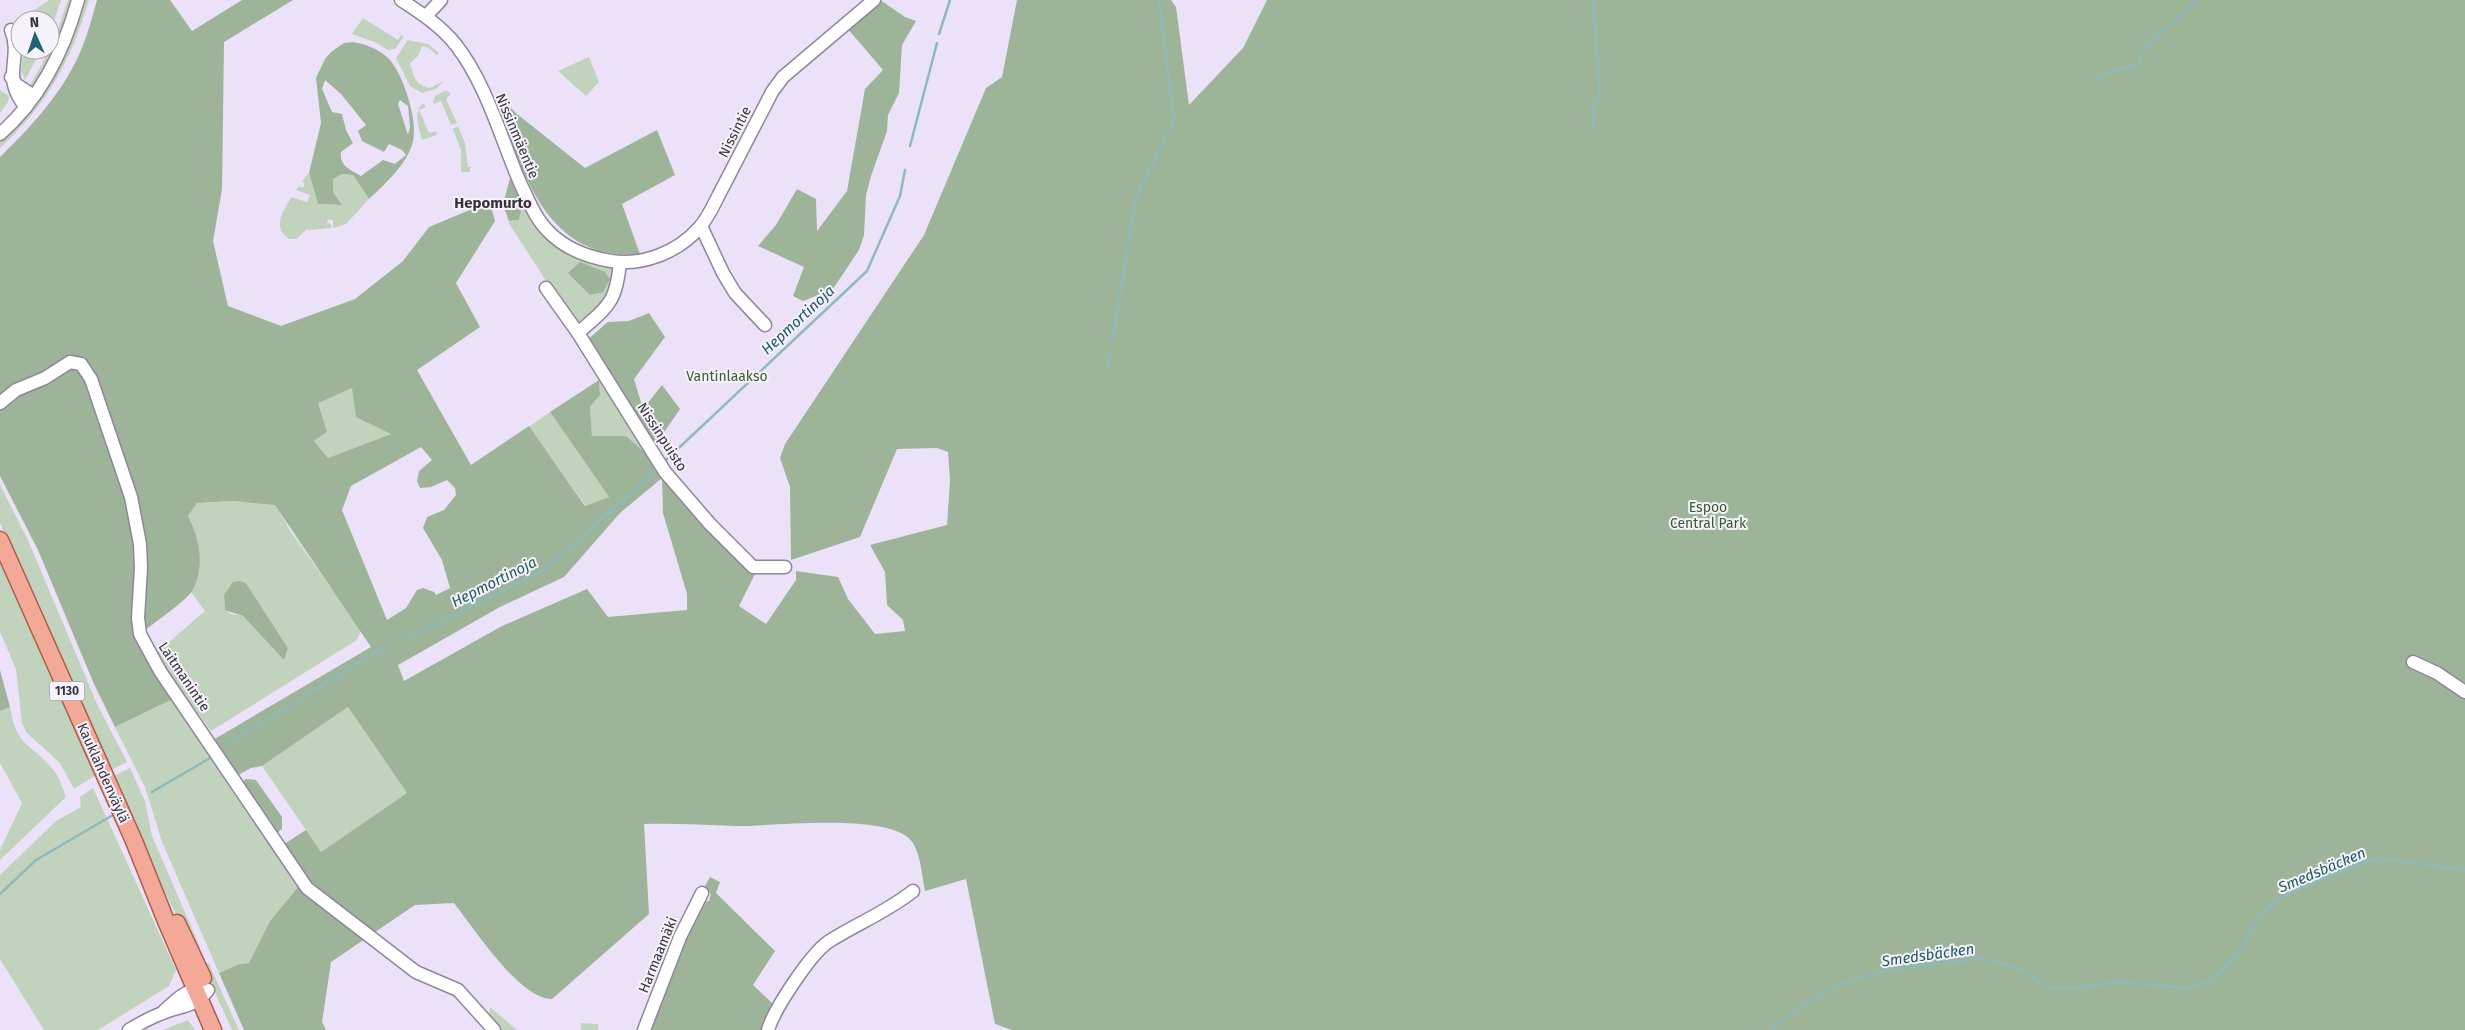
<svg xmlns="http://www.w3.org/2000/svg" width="2465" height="1030" font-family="'Fira Sans',sans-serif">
<rect width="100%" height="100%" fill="#ebe2f9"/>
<!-- green -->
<g fill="#c2d3bd" fill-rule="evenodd">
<polygon points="49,0 61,0 50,32 50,20 20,20"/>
<path d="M68 0H72C63 31 51 58 34 86L29 87 53 44Z"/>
<path d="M84 0H89C71 61 47 105 0 148V142C43 102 68 56 84 0Z"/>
<polygon points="363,18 398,40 401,35 404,36 395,49 388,50 377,43 352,34"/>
<path d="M408 40 428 44 439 53 437 55 429 48 422 46 418 56 410 63C414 77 415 85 430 88L444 81 436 89 422 93 410 86 396 58Z"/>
<polygon points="24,50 41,50 25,80 21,70"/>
<polygon points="589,57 599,82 586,96 558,71"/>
<polygon points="0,90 9,96 8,102 0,113"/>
<polygon points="446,90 451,94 446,99 457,123 451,125 441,101 434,104 433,102 435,96"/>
<path d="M422 104H424L426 107 419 110 429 133 436 131 437 135 422 140C419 128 413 114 422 104Z"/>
<polygon points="458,126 465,143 468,167 471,167 469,172 461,172 461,150 453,129"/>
<path d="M309 173 318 204 342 205 333 192V179L342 174 353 175 369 199 346 224 333 228V220L328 219 327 223 331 224V228L309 230 307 229 296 239H289C270 226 286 208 291 197L307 202 310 195 296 190 299 186 302 188 305 184 302 181Z"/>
<polygon points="514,175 543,231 607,265 613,271 610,293 587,321 572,321 508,222 519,220 523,202 510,178"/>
<polygon points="599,380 648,455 626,436 592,436 590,407 600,395"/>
<polygon points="352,388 391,434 328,458 314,441 327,432 317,402"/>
<polygon points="550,412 609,497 586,506 529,427"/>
<polygon points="0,485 28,540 97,704 127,762 109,771 0,523"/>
<path d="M233 501 275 504 291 532 361 630 357 640 211 731 155 654 205 611 191 592C200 563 203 544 188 516L197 503ZM240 581 246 583 288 648 284 659 243 616 231 614 225 610 224 595Z"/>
<polygon points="0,557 96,775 74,789 60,763 26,732 22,723 16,669 0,632"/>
<polygon points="175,698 301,885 270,921 249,963 239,964 219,973 162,842 145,787 115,727"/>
<path d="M10 707C17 750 32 742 55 772 60 779 63 789 66 797L0 860V850L22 803 0 763V711Z"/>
<polygon points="348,707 407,793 321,852 262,766"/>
<polygon points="130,768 145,801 152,836 200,947 201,958 199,958 148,860 112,777"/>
<polygon points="93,788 176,970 169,986 98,1030 44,1030 0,959 0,875 56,821 81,807 80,797"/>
<polygon points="207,963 209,964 239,1030 232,1030 202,964"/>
<polygon points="490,1007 517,1030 501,1030 489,1014"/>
<polygon points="188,1020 195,1030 163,1030"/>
<polygon points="581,1023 598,1024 598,1030 581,1030"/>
</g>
<!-- forest -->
<g fill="#9db498" fill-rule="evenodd">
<path d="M97 0H170L192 31 242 0H293L224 42 222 189 213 241 228 306 281 326 355 299 403 261 429 227 484 204 492 210 495 221 456 283 480 327 417 370 471 465 529 426 585 506 609 497 550 412 599 380 600 395 590 407 592 436H626L648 455 756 572 739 606 766 624 796 580V571L838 577 848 599 875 634 905 631 903 620 887 605 885 572 870 545 947 525 950 481 948 452 937 448 897 449 860 537 791 560 790 487 780 458 785 444 924 235 986 88 1002 77 1017 0H1171L1176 7 1189 105 1243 48 1267 0H2465V1030H1012L995 1024 966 879 925 891C922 876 921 856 913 843 892 811 771 827 735 826 704 825 674 823 644 824L649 914 552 999C520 1000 473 927 454 903L415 905 331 962 322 1022 326 1030H244L219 973 239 964 249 963 270 921 305 879 281 846 306 830 321 852 407 793 348 707 262 766 251 768 236 776 213 740 371 647 275 505 233 501 197 503 188 516C200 538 205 568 192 591 186 601 151 625 140 634L175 698 115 727 94 684 38 550 0 476V157C31 127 61 94 79 55 87 37 92 18 97 0ZM352 388 356 417 391 434 328 458 314 441 327 432 318 403ZM421 447 432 460 419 471 417 481 420 488 431 487 447 480 455 488 456 495 444 510 427 517 423 528 442 560 450 588 436 595 434 592 423 588 417 590 406 608 387 620 342 510 351 486ZM662 478 663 513 687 594V610L608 617 587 589 502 626 404 681 398 665 500 607 564 577 620 513Z"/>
<polygon points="880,0 905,17 916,21 902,45 899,93 888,115 887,131 871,176 866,195 864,235 859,250 833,289 803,301 793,296 804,267 758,246 776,225 797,189 816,199 817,231 847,191 865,89 883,70 847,28"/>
<path d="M353 42C365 44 379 49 388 58 403 72 420 125 412 145 405 166 385 184 369 199L353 175 342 174 333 179V192L342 205 318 204 309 173 321 123 316 78 325 59 331 52 344 43ZM325 80 341 94 366 125 358 131 362 141 384 152 389 144 402 150 406 155 395 164 383 160 361 176C351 170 339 166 341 152L353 143 346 130 342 114 332 112 322 89ZM400 100 408 106 410 127 408 135 398 104Z"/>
<path d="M499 96 517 114 585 168 657 130 675 175 622 204 640 254C544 262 524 170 494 100Z"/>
<polygon points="510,178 523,202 519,220 509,221 503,205"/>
<polygon points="580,262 605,272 610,279 603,292 590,295 568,273"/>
<polygon points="649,313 665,337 634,379 643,409 662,385 680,409 654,447 587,340 608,322 629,321"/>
<polygon points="240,581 246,583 288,648 284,660 243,616 225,610 224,595 233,582"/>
<polygon points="0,670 10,707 0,711"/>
<polygon points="246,779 256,780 282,817 282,829 277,833 241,784"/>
<polygon points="710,877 720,882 716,893 775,951 753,985 774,1005 761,1030 647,1030 697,904 709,901 711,894 705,886"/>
</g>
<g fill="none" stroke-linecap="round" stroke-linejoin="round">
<!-- stream -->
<g stroke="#8ebabc" stroke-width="2.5">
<polyline points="1593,0 1600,94 1594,102 1593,131"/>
<polyline points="939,34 950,0"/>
<polyline points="2093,80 2114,71 2137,65 2146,48 2196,0"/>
<polyline points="910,146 937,43"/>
<polyline points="1112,341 1136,197 1174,120 1159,0"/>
<polyline points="1107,370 1110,353"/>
<polyline points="666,460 867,271 900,196 905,170"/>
<polyline points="402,641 546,569 655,471"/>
<polyline points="225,745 388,645"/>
<polyline points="152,792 210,758"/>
<polyline points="0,894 36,860 113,815"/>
<polyline points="1772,1030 1791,1013 1838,985 1881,972 1980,958 2020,969 2049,988 2078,988 2116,982 2187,988 2213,981 2243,946 2262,913 2285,895 2302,888 2377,858 2465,870"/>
</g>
<!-- minor casing -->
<g stroke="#8e869b" stroke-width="15">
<g id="minor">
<path d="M401 0C421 13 441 26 456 45 487 85 501 139 521 185 529 201 535 218 548 231 565 249 587 257 611 261 643 266 678 252 699 228 710 216 716 199 724 185 740 154 756 123 772 92L783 77 874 0"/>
<polyline points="426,16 441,0"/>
<path d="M11 30C23 59 0 77 26 107"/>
<polyline points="11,77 17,85 34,96"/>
<path d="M0 134C40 99 64 51 78 0"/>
<polyline points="701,226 723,273 735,293 765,325"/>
<path d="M620 262C616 304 608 306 578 333L665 472 710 524 753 567H785"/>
<polyline points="546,288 578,333"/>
<polyline points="0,403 16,390 45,378 70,362 81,364 91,379 131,497 140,544 141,568 138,618 140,634 160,671 307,888 416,972 458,990 494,1030"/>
<polyline points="2413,662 2437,673 2465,692"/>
<path d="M164 1011C176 1000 187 988 204 989"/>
<path d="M129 1030C139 1024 150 1018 160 1014 180 1005 193 1009 208 990"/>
<polyline points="644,1030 680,937 702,893"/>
<path d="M768 1030C774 1009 810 955 828 942 856 924 887 912 913 891"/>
</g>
</g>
<!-- major casing -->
<g stroke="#ad5b4c" stroke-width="19">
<g id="major">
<polyline points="0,540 134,841 166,921 213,1030"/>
<polyline points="177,923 203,978"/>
</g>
</g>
<!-- minor -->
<use href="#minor" stroke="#fff" stroke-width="12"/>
<!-- major -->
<use href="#major" stroke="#f4a998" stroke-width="16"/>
</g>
<g text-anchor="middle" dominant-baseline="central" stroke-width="4" stroke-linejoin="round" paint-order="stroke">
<!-- shield labels -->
<rect fill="#f5f2fb" stroke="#6f6c75" stroke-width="1" x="49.5" y="681.5" width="35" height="19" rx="4"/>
<g font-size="12" font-weight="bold" fill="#36333c">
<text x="67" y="691">1130</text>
</g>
<!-- street labels -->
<g font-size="14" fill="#36333c" stroke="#f5f2fb">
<text transform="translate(735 132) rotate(-63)">Nissintie</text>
<text transform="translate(517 136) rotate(67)">Nissinmäentie</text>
<text transform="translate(662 437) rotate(57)">Nissinpuisto</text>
<text transform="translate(184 677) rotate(56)">Laitmanintie</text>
<text transform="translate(103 773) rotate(66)">Kauklahdenväylä</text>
<text transform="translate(658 955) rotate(-68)">Harmaamäki</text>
</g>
<!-- park labels -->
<g font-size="14" fill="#395b31" stroke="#f5f2fb">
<text x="727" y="376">Vantinlaakso</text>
<text x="1708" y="507">Espoo<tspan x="1708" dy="16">Central Park</tspan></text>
</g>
<!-- neighbourhood labels -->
<g font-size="15" font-weight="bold" fill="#36333c" stroke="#f5f2fb">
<text x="493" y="203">Hepomurto</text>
</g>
<!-- water labels -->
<g font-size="15" font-style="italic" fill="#1c5a5c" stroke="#f5f2fb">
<text transform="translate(798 320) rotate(-43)">Hepmortinoja</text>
<text transform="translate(494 582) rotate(-27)">Hepmortinoja</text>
<text transform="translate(2322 870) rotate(-23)">Smedsbäcken</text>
<text transform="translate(1928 955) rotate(-8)">Smedsbäcken</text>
</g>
</g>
<!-- north arrow -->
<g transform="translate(35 35) rotate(357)"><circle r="24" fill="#f5f2fb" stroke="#a9a6af"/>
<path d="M0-4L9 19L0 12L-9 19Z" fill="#1f6375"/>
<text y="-8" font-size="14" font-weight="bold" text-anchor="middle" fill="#36333c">N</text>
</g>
</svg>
